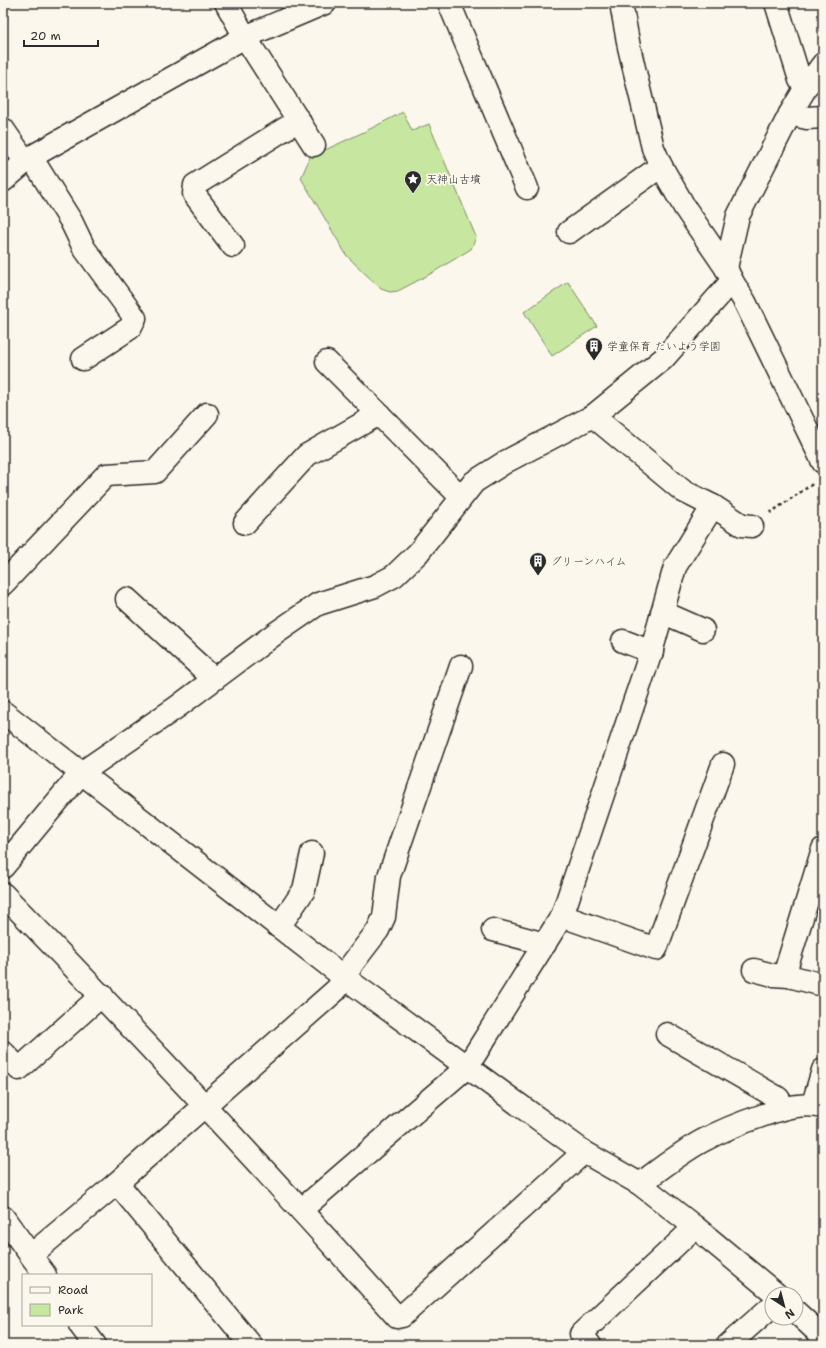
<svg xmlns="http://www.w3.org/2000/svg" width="826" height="1348" font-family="'Shantell Sans','Klee One',sans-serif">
<rect width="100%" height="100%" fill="#fbf7ec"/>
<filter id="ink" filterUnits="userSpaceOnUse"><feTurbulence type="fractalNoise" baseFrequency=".025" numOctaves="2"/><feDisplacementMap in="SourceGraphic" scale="8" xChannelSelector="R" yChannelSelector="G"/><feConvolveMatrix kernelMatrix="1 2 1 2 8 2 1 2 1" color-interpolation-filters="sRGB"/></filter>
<g filter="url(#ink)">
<!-- green -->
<g fill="#c7e7a0" stroke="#798966">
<polygon points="403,112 412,131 429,124 476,237 471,249 432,273 398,291 390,292 381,289 347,256 301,178 310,157 368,130"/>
<polygon points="568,282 597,326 552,356 524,312"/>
</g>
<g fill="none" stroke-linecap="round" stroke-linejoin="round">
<!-- minor casing -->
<g stroke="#2b2b2b" stroke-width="25">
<g id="minor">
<polyline points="226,3 245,37 314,145"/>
<polyline points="449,3 527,188"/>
<polyline points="621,3 629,47 653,148 661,166 685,208 726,268 732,281 745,302 823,462"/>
<polyline points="776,3 800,80 808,84"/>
<polyline points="790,114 807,118 823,117"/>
<polyline points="3,129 25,161"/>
<polyline points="31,157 71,221 84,248 135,318 130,328 83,359"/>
<polyline points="3,181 31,157 245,37 325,3"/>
<polyline points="569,232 661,166"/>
<polyline points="233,246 194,194 195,185 299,120"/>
<polyline points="726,268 738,216 790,114 808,84 823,64"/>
<polyline points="327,362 461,497"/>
<polyline points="713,506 742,525 752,526"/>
<polyline points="245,523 307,455 379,414"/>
<polyline points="3,584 106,475 155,472 207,414"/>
<polyline points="127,599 214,679"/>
<polyline points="662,612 703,630"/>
<polyline points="623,641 652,652"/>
<polyline points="3,712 345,978 584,1152 640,1184 695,1227 776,1294"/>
<polyline points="823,849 787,966 789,976 823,985"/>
<polyline points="3,867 81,773 177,707 276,633 318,604 375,586 394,576 418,553 474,482 507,461 593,416 663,359 732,281"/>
<path d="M3 894C137 1032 269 1173 397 1317L402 1316 584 1152"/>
<polyline points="562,916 656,949 723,764"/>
<polyline points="279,927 304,890 312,853"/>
<polyline points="493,930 545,944"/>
<polyline points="754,970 773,975 789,976"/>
<polyline points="667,1034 778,1098 784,1108"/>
<polyline points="3,1052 19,1069 102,995"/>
<polyline points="813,1104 823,1070"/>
<polyline points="117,1183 251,1345"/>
<path d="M640 1184C660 1169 680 1153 702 1141 722 1130 743 1122 764 1115 783 1108 803 1102 823 1107"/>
<polyline points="301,1210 467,1067 562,916 652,649 675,567 713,506 683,491 593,416"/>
<polyline points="3,1217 45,1275"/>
<polyline points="31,1255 117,1183 336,990 345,978 352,964 378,930 384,917 389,876 461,666"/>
<polyline points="796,1312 823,1337"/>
<polyline points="80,1325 95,1345"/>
<polyline points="590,1345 581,1334 695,1227"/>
<polyline points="728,1345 772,1306"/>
</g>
</g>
<!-- path -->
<polyline stroke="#2b2b2b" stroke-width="2.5" stroke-dasharray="3 3" stroke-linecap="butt" points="770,513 814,483"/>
<!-- minor -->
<use href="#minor" stroke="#fbf7ec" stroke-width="22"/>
</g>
</g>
<!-- icons -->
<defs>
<g id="sight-pin" transform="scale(0.9)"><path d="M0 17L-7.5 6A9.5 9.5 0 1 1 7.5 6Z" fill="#2b2b2b" stroke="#fbf7ec"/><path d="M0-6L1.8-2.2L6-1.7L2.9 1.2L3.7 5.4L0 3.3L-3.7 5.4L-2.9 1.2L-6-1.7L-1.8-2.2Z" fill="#fff"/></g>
<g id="building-pin" transform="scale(0.9)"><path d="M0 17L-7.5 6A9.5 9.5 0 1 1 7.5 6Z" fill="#2b2b2b" stroke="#fbf7ec"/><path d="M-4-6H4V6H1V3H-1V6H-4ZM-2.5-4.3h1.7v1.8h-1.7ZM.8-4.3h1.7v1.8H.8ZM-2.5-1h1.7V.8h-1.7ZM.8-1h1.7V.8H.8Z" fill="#fff"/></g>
</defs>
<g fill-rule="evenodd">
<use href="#sight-pin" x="413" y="179"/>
<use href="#building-pin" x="594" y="346"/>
<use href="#building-pin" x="538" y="561"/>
</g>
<g text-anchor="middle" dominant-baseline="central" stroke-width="3.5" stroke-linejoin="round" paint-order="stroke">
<!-- poi labels -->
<g font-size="11" fill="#2b2b2b" stroke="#fbf7ec" text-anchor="start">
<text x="426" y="179">天神山古墳</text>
<text x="607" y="346">学童保育 たいよう学園</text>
<text x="551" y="561">グリーンハイム</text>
</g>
</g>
<!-- margin -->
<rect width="826" height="1348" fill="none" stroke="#fbf7ec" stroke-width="16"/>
<rect x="8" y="8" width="810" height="1332" fill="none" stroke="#2b2b2b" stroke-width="1.5" filter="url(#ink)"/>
<!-- legend -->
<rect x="22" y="1274" width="130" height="52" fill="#fbf7ec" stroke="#a8a59f"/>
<rect x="30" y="1287" width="20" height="6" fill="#fbf7ec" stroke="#a8a59f"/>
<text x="58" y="1294" font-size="12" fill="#2b2b2b">Road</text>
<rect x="30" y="1304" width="20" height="12" fill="#c7e7a0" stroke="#a8a59f"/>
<text x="58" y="1314" font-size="12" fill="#2b2b2b">Park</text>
<!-- north arrow -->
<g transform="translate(784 1306) rotate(144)"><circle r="19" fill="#fbf7ec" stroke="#a8a59f"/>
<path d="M0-3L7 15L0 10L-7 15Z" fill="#2b2b2b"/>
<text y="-6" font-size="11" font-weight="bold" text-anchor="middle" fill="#2b2b2b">N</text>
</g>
<!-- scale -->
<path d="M24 40v6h74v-6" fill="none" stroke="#2b2b2b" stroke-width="2"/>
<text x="30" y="40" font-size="12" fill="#2b2b2b" stroke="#fbf7ec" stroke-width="3" paint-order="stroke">20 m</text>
</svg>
